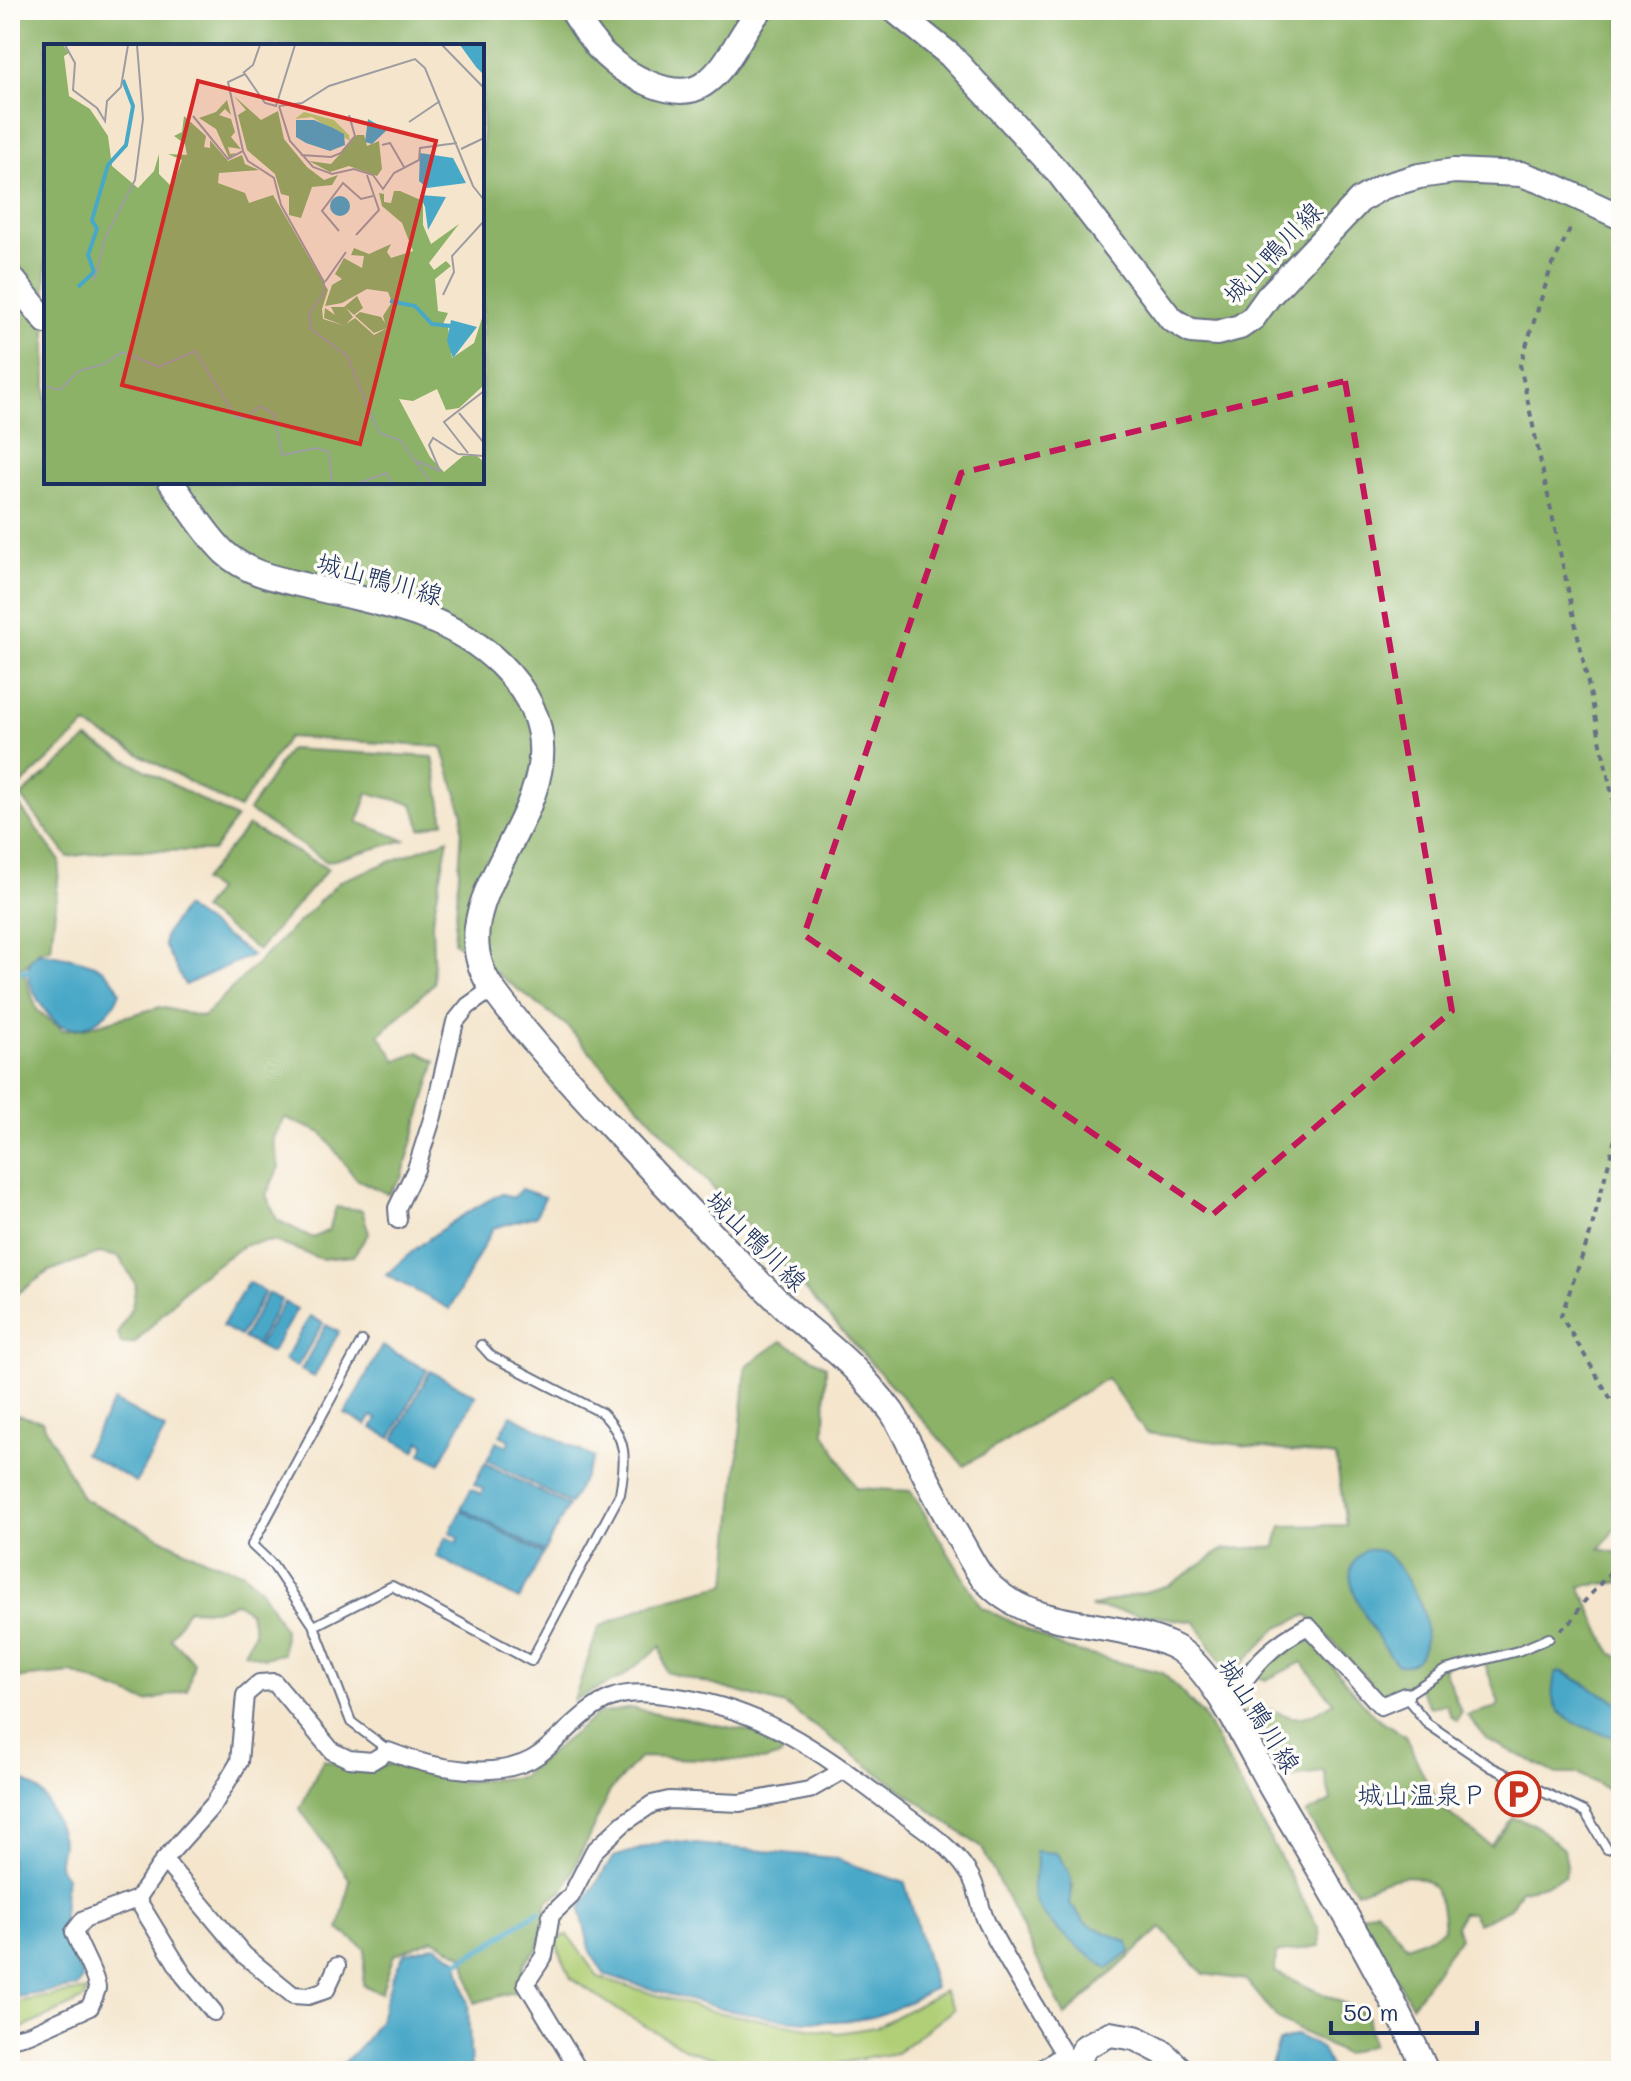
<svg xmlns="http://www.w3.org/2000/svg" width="1631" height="2081" font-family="Mali,'Klee One',sans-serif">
<rect width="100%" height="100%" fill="#fdfcf7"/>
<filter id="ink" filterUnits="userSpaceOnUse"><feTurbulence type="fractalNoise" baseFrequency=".0125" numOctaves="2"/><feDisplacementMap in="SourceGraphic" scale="16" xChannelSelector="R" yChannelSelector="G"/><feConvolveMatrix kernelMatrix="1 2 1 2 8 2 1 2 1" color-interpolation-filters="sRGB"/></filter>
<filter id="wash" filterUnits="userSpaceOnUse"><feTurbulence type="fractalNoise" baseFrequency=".006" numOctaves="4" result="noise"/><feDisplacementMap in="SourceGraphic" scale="32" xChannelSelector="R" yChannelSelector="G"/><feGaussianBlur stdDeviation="1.8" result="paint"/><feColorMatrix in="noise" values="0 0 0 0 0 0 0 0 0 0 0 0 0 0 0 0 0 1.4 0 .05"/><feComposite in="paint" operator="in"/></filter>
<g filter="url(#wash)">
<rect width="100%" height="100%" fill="#f4e5cc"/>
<!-- green -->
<g fill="#b1cf76" stroke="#667f6a" stroke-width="2">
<polygon points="568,1935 598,1977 709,2011 838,2033 876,2027 944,1991 954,2009 896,2053 841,2063 827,2071 744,2068 688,2050 624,2014 571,1978 554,1939"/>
<polygon points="88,1990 84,1999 25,2027 10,2031 10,2003"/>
</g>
<!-- forest -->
<g fill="#8cb267" stroke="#547062" stroke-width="2" fill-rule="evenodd">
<path d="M10 10H1621V1520L1600 1549 1621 1553V1582L1580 1586 1611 1653 1621 1658V1704L1566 1673V1718L1621 1739V1797L1579 1774H1557L1488 1740 1467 1715 1497 1707 1499 1703 1485 1664 1479 1657 1448 1665 1444 1669 1461 1712 1457 1721 1451 1716 1446 1704 1430 1707 1415 1682 1384 1697 1308 1615 1278 1627 1230 1677 1195 1622 1090 1607 1170 1585 1224 1549 1275 1547 1282 1526 1346 1525 1336 1457 1146 1433 1107 1378 964 1466 566 1025 454 942 463 814 442 747 288 737 239 809 86 725 11 794 60 861 51 949 38 951 24 967H10ZM46 46H482V482H46Z"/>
<polygon points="87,739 236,818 213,851 115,850 68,857 21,796"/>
<polygon points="289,749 433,757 444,822 421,829 413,804 368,793 358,822 405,840 327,862 249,811"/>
<polygon points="248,826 328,869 258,950 202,910 216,890 202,881"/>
<polygon points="448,839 432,922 434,983 379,1035 397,1061 419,1052 436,1061 402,1177 388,1194 356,1179 322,1133 285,1118 273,1138 279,1167 266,1195 277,1220 313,1238 329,1230 336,1207 362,1210 369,1233 353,1256 321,1259 274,1241 246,1244 193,1281 135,1343 121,1344 118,1333 132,1307 136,1285 119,1257 99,1253 49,1271 10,1299 10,972 24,973 37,1010 63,1030 84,1028 160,1007 203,1017 340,881"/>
<path d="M782 1341 826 1366 825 1433 856 1488 911 1491 981 1607 1066 1649 1163 1673 1203 1715 1319 1929 1320 1946 1276 1953 1275 1972 1367 2014 1372 2045 1344 2054 1278 2019 1246 1980 1204 1974 1161 1928 1065 2016 982 1848 785 1705 666 1672 661 1646 622 1677 574 1700 599 1627 653 1603 727 1584 746 1366ZM1040 1867 1073 1885 1069 1903 1086 1924 1128 1942 1058 1930 1032 1885Z"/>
<polygon points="10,1408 13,1414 42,1421 82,1498 197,1556 244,1573 262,1591 284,1629 283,1654 264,1658 244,1652 254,1633 250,1612 236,1603 214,1610 188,1609 170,1638 194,1662 187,1690 147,1702 72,1673 10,1679"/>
<path d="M1308 1637 1373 1715 1405 1736 1438 1805 1491 1846 1513 1818 1533 1824 1564 1849 1567 1866 1565 1876 1542 1886 1521 1890 1510 1908 1478 1924 1472 1913H1462L1456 1925 1460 1937 1412 2005 1359 1916 1376 1909 1407 1946 1444 1930C1443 1921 1443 1908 1439 1899 1424 1859 1382 1882 1356 1892L1306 1814 1331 1801 1324 1771 1289 1778 1244 1713C1262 1701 1274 1713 1292 1717 1307 1719 1322 1710 1333 1702L1302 1662 1266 1680 1256 1677 1282 1649Z"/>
<polygon points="631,1708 773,1736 785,1744 781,1756 763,1761 640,1757 610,1791 564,1890 547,1901 539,1948 524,1963 518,1991 474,2003 464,1956 433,1939 394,1955 381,1993 363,1985 365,1949 339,1929 350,1880 300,1809 323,1760 366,1771 390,1764 462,1782 520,1777 598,1714"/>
</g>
<!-- water -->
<g fill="#48a8c8" stroke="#326c93" stroke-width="2">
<polygon points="184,907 252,955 185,985 164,945 165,935"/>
<path d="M39 952C72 959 106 958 120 992 113 1013 90 1032 66 1027 48 1023 25 983 28 966 30 959 34 956 39 952Z"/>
<path d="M521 1189 545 1197 536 1216 493 1228 450 1309 386 1275C423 1240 457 1217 502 1193L513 1198Z"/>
<polygon points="248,1282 265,1292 240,1336 222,1326"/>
<polygon points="268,1293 281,1300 256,1345 243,1338"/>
<polygon points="284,1302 297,1309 271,1353 258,1346"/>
<polygon points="310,1316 323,1323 297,1367 284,1360"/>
<polygon points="326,1325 339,1332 314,1377 301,1370"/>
<polygon points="382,1346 427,1370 391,1438 372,1428 377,1419 372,1416 366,1425 345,1414"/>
<polygon points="430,1371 476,1395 440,1463 421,1454 425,1444 420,1441 415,1451 394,1439"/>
<polygon points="114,1401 166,1429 136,1482 84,1453"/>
<polygon points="511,1415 594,1458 570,1504 487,1460 497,1441 507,1446 509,1440 500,1435"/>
<polygon points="485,1463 568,1506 544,1552 461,1508 471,1489 481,1494 483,1489 474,1484"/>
<polygon points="461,1510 543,1554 519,1600 436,1556 446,1537 457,1542 459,1537 450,1532"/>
<path d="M1366 1550C1373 1550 1379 1549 1385 1553 1398 1562 1419 1597 1423 1612 1429 1632 1426 1669 1398 1665 1383 1647 1346 1593 1351 1569 1353 1561 1359 1555 1366 1550Z"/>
<path d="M1561 1671 1621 1704V1739C1599 1732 1558 1724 1553 1698 1551 1691 1554 1681 1556 1673Z"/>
<path d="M10 1773C20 1777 34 1786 42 1794 47 1801 62 1833 62 1841 62 1856 53 1863 66 1876L63 1916 65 1944 83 1977 77 1987 10 1998Z"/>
<path d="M666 1841 834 1858 905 1883 935 1988C914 1998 890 2014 868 2018 780 2032 686 2000 604 1974L591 1953 580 1909 613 1857Z"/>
<path d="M1035 1851 1056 1853C1071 1871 1074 1881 1070 1904L1086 1924 1128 1942 1130 1952 1108 1969C1084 1951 1033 1920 1033 1887 1032 1871 1041 1873 1035 1851Z"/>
<polygon points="435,1945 457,1959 468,2004 471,2071 336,2071 365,2041 380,2019 392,1978 404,1954"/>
<polygon points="1297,2035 1322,2049 1332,2071 1272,2071 1271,2065 1279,2042"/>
</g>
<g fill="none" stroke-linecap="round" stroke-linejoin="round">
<!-- stream -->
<g stroke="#48a8c8" stroke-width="6">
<polyline points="10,972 34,971"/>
<path d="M452 1968C467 1954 475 1954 490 1944 507 1932 521 1921 539 1912"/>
</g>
</g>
</g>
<g filter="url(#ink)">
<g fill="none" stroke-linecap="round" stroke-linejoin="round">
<!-- service casing -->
<g stroke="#676f84" stroke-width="12">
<g id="service">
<polyline points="362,1341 252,1545 273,1565 314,1626 351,1722 388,1750"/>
<path d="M314 1626 392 1586 531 1661 620 1494C626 1459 628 1439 602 1413L491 1356 481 1345"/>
<polyline points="1549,1638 1518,1651 1445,1670 1405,1696 1428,1724 1491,1767 1585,1812 1607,1849"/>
</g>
</g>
<!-- minor casing -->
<g stroke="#676f84" stroke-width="20">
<g id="minor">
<polyline points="398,1220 397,1208 416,1169 433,1116 455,1022 468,1006 492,989"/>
<path d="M1225 1707C1252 1669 1265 1648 1308 1626L1381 1706 1405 1696"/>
<polyline points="164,1860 244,1955 293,1995 308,1996 326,1990 337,1966"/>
<polyline points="137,1899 184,1976 214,2012"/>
<path d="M10 2039 30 2034 90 2007C92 2001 96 1994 97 1988 97 1978 79 1946 74 1932L84 1919 137 1899 164 1860 214 1804 239 1762 245 1695 259 1683 274 1682 332 1751 349 1759 372 1761 388 1751C430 1768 501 1783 540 1754 564 1736 583 1710 611 1698 628 1691 653 1693 671 1696 763 1708 819 1751 891 1805 917 1824 950 1844 968 1872 978 1886 979 1907 987 1923 1010 1967 1038 2011 1064 2054L1076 2062"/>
<polyline points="579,2071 526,1983 544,1956 551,1915 571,1896 594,1851 624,1823 652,1804 669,1800 740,1803 809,1790 844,1770"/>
<polyline points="1039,2071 1064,2054"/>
</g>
</g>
<!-- secondary casing -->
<g stroke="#676f84" stroke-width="28">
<g id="secondary">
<path d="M572 10C582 26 591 41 605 55 626 75 676 104 704 84 730 66 740 32 760 10"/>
<polyline points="894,10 950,55 1058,172 1171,319 1191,331 1217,333 1240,327 1253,318 1268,297 1360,200 1382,187 1419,176 1454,171 1521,174 1549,184 1621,217"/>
<polyline points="10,276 46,321"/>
<path d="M171 482C187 504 206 535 225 553 248 574 278 579 307 586 376 603 447 612 500 664 626 788 416 886 494 991 527 1036 565 1076 603 1118 661 1181 719 1243 780 1303 806 1329 839 1350 863 1378 873 1389 883 1400 892 1412 900 1424 906 1438 913 1451 928 1481 943 1511 960 1540 967 1552 974 1567 983 1578 1027 1630 1099 1619 1158 1640 1161 1641 1176 1647 1178 1649 1213 1671 1250 1750 1271 1787 1325 1880 1383 1973 1426 2071"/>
<polyline points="1074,2071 1085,2047 1110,2034 1135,2038 1162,2052 1182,2071"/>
</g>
</g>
<!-- path -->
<g stroke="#676f84" stroke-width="4" stroke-dasharray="6 6" stroke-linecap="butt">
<polyline points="1570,229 1551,268 1520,365 1621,837"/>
<polyline points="1621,1116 1590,1234 1561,1316 1621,1416"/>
<polyline points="1560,1630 1571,1622 1583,1603 1621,1560"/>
</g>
<!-- service -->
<use href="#service" stroke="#fff" stroke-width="8"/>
<!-- minor -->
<use href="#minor" stroke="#fff" stroke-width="16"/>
<!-- secondary -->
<use href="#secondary" stroke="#fff" stroke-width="24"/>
</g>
</g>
<!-- marked area -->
<path fill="none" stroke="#c2185b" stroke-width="6" stroke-dasharray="16 10" stroke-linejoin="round" d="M1345 381 1452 1011 1212 1215 804 935 961 473Z"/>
<!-- icons -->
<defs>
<g id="parking-ring" transform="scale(2.3)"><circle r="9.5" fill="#fdfcf7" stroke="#c8321e" stroke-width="1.5"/><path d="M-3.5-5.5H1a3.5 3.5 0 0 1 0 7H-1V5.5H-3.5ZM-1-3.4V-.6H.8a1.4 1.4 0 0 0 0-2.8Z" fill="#c8321e"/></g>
</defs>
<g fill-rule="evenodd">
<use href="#parking-ring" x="1518" y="1794"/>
</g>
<g text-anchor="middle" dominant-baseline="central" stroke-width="7" stroke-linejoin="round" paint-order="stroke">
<!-- street labels -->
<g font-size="26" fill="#1b2f5e" stroke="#fdfcf7">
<text transform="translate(1272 252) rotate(-46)">城山鴨川線</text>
<text transform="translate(380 578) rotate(16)">城山鴨川線</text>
<text transform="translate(757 1240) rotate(45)">城山鴨川線</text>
<text transform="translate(1260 1715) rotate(58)">城山鴨川線</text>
</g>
<!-- poi labels -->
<g font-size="26" fill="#1b2f5e" stroke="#fdfcf7" text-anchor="end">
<text x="1487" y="1794">城山温泉Ｐ</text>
</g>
</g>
<!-- overview -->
<g transform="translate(44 44)">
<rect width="440" height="440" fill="#f4e5cc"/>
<path d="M260 68 290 76 305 91 306 97 268 73 251 75Z" fill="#b1cf76"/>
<path d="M0 1H19L25 9 20 12 25 52 46 65 64 92 68 122 94 144 110 127 115 110V130L128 143 138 116 124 110 143 111 141 100 130 92 138 88 140 72 162 92 160 103 166 104V96L184 117 198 111 201 120 215 126 175 129 174 139 201 149 205 159 229 151 284 246 278 265 279 275 301 282 280 274 281 264 291 271 287 263H300L313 252 319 264 310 271 302 264 309 273 302 280 311 274 330 291 343 284 330 289 311 272 316 268 337 273 341 279 339 272 348 258 344 248 323 245 298 259 281 262 288 241 298 235 291 230 300 214 318 224 320 212 307 211 310 204 325 210 347 200 343 208 347 214 369 207 358 179 338 162 335 149 340 150V158L347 159 350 147H356L379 157V181L387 200 415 180 385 219 390 226 402 217 407 222 391 235 394 267 404 269 399 280 391 282 404 283 408 314 430 299 440 268V341L415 364 402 366 393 345 369 357 355 355 386 413 400 428 419 412H433L440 418V439H0ZM190 52 217 76 234 67 240 95 263 123 280 136 294 131 288 141 268 143 257 174 245 171V152L237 150 231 130 203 106 194 71 202 66ZM183 56 187 71 181 65 175 71 187 75 191 88 187 93 197 105 184 103 186 110 192 109 185 114 172 85 155 74 172 68ZM313 91H320L323 102 335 97 338 125 333 132 305 122 286 128 265 117 287 120Z" fill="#8cb267"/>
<path d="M416 1H440V31L432 23ZM324 75 343 86 328 100 321 98ZM252 76H270L289 84 300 90 301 101 286 107 262 99 252 93ZM376 109 409 114 422 139 383 144 375 137ZM376 151 402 153 384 186 381 163ZM286 162a10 10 0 1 1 20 0a10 10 0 1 1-20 0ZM407 276 433 283 409 314 403 297Z" fill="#48a8c8"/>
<path fill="none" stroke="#48a8c8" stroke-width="4" d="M34 243 50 228 44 211 53 185 48 176 64 121 82 101 89 62 79 36M346 257 371 262 388 280 407 282"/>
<path fill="none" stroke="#9d9ca0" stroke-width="2" d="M21 1 31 19 29 46 53 64 61 77 63 57 77 43 84 1M251 1 232 62 221 59 201 30 184 38 199 107 204 117 230 134 237 161 280 238V249L265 270 267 285 303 312 335 389 356 396 387 439M398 1 440 44M199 29 209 21 216 1M235 62 258 59 285 42 371 15 381 24 429 142 440 156M235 62 246 97 269 123 288 130 310 125 329 131 339 145 350 129 375 116 376 104 413 99M149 72 184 115 199 107M365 78 396 57M338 101 346 99 360 123M417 105 440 94M257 111 287 113 297 109 311 92 305 71M295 187 278 167 299 139 317 155 329 152M312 191 335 166 323 131M50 237 61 194 91 136 99 75 93 1M281 238 302 208M399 251 410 228 408 212 440 177M0 342 16 346 35 327 60 320 78 308 115 323 151 307 192 373 202 374 216 362 230 370 238 411 273 404 285 408 288 439M415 369 440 399M424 409 400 378 440 347M373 417 396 427 385 401 389 394 414 410 440 412M315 439 342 429 348 439"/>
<path fill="#d62828" fill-opacity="0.15" stroke="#d62828" stroke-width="4" d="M154 37 392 97 316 400 78 341Z"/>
<rect width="440" height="440" fill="none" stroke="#1b2f5e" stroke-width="4"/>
</g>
<!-- margin -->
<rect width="1631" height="2081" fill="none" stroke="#fdfcf7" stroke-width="40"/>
<!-- scale -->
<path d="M1331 2021v12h146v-12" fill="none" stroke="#1b2f5e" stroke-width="4"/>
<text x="1343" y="2021" font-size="24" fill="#1b2f5e" stroke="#fdfcf7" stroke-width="6" paint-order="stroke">50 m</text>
</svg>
